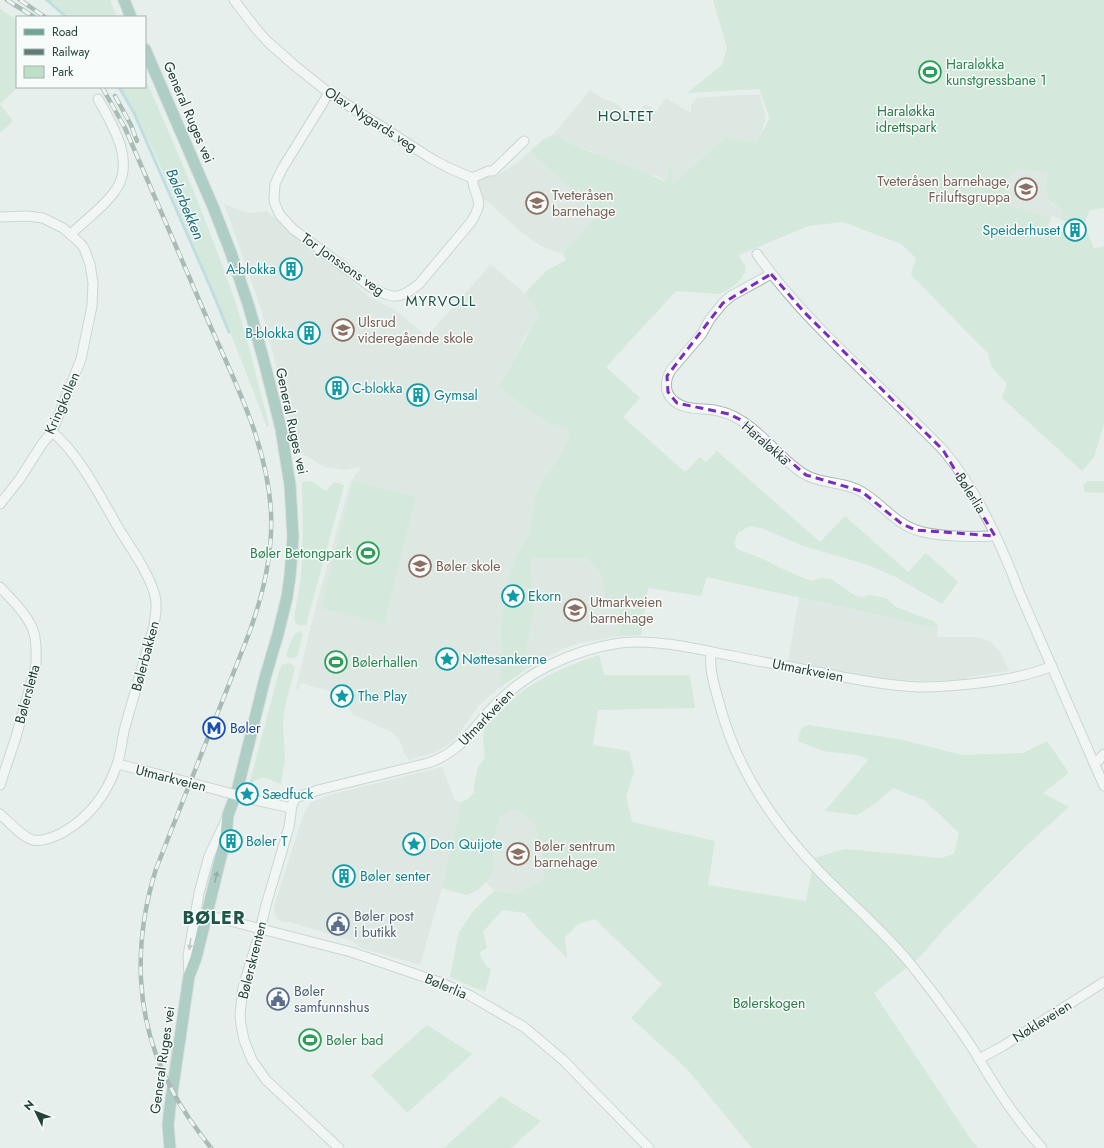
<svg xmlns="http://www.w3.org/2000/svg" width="1104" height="1148" font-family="Jost,sans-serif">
<rect width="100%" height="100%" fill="#e6efeb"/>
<!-- built -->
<g fill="#d4dfda">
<polygon points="590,90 602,98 617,104 634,119 645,104 657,111 666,98 691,113 691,106 696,98 742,95 760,95 766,118 760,138 747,159 671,185 656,175 638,177 591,151 573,145 554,134"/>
<polygon points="530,151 598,215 563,253 549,250 537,244 521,232 476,191 472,178 497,176 517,163"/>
<polygon points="1023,169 1047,173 1045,183 1053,205 1063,210 1060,219 1052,216 1051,219 1001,204 1010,175"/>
<polygon points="224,203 231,207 249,213 266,211 332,263 369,297 394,309 427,336 486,270 490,264 525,293 540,314 524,338 510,370 499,386 529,411 551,424 567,428 569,439 556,463 544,477 536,493 529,534 517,554 504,602 500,631 502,646 499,688 479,705 460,733 451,743 436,752 409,760 404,752 400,741 392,732 352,714 347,706 349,696 300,683 298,691 296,688 315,610 349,487 352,480 361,467 344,470 325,467 302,454 295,446 281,383 260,306"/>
<polygon points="531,557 586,557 602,575 605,598 618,604 620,636 580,643 565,648 550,655 522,672 533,616"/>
<polygon points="799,598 931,627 938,626 937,637 977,637 991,642 1001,653 1009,671 967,677 967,680 924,681 895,680 864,676 788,662"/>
<polygon points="442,767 455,800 461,802 442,888 420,965 361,948 350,940 290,922 284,922 279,920 275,915 274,906 303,816 311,802 329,795"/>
<polygon points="516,809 534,823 544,862 544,879 517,894 494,891 486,882 494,870 493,841 500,817"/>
</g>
<!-- green -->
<g fill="#bfe0c8" fill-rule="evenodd">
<polygon points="44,0 110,0 117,17 67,17"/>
<path d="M713 0H1104V208L1090 210 1084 224 1094 248 1102 247 1104 245V424L1094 457 1082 471 1002 398 1007 384 991 366 988 353 911 275 916 258 901 244 843 222 808 226 739 255C740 259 744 263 745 266 748 278 728 292 718 294L676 291 606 367 640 398 623 417 685 472 700 457 706 462 717 451 820 542 845 516 908 572 926 553 958 582 942 604 896 577 868 565 804 546 761 528 749 526 738 533 734 542 736 548 741 551 763 559 783 569 811 581 821 578 831 579 854 595 863 597 869 595 886 598 896 607 933 621 938 626 931 627 707 577 701 596 648 588 641 635 620 636 618 604 605 598 602 575 586 557H531L533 616 522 672 499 688 502 646 500 631 504 602 509 577 517 554 529 534 536 493 544 477 556 463 569 439 567 428 551 424 529 411 499 386C515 363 524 337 540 314L525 293 546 271 566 260 563 253 598 215 530 151 544 139 554 134 573 145 667 182 668 171 671 166 672 185 725 138 756 143 770 118 759 89 687 93 722 65 727 48ZM1022 169 1047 173C1044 192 1045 201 1063 210L1060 219 1074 226 1077 221 1084 224 1078 239 1048 226 1051 219 1001 203 1010 175Z"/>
<polygon points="0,9 17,20 18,87 0,104 13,121 0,133"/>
<path d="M145 78C177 150 208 223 234 298 248 340 258 383 269 426L267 427C243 363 217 299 190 236 169 185 148 134 120 87H145Z"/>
<path d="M311 481 326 491 334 482 342 484 344 486 306 625 302 626 296 624 294 619C296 605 299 591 301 577 303 546 303 516 302 485V482Z"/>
<polygon points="353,481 416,497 384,624 321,608"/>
<polygon points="1088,481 1104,481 1104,493 1085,492 1083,485"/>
<path d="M300 631 303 634 297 657C293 658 290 659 286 656 289 649 291 634 300 631Z"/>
<path d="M599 655 604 675H690L695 708 598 710 593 745 629 751 634 772 626 796 632 822 715 841 708 885 806 901 814 858 845 849 941 858 954 854 959 833 924 800 893 788 873 805 857 815 825 811 869 759 857 755 823 751 798 741C800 734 799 727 808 725L903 740 962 755 1023 753 1047 741 1069 773 1043 793 1069 807 1026 846 947 926 918 959 874 993 972 1141 978 1148H752L687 1069 631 1018 662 984 595 919 578 924 565 937 567 958 537 928 525 913 502 910 483 932 487 948 479 953 486 966 491 969 485 992 450 977 459 932 475 909 494 891 517 894 544 879V862L534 823 516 809 500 817 493 841 494 870 486 882 478 890 467 895 455 892 442 888 461 802 469 798 474 793 475 781 478 767 485 758 483 740 484 728C495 717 506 705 518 695 541 676 571 665 599 655Z"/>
<path d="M289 663 295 667 284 711 283 725 285 759 281 784C269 780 261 772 251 785H249L279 672 282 665Z"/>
<polygon points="427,1025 472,1054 407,1113 371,1075"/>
<polygon points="501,1096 541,1121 511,1148 444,1148"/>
</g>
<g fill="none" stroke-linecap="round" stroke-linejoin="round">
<!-- stream -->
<g stroke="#8ec9d4" stroke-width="3">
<polyline points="47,0 66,17"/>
<polyline points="119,87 134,113 210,286 229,332"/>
</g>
<!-- minor casing -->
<g stroke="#a8b8b2" stroke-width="11">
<g id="minor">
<polyline points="234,0 257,30 269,43 294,65 329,93 432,159 449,168 472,178 488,171 493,171 524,141"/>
<path d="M329 93 282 169 275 184 274 199 275 204 280 215 293 229 372 288C392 299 400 300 419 284L471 222C486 198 475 201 472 178"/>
<polyline points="0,217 27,216 43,218 63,228 80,243 84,248 90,264 93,283 92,306 81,359 52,432 42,444 19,480 0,504"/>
<path d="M71 234C85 220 103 208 115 191 136 163 113 125 98 99"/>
<path d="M757 254C797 311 851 359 901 408 915 422 930 436 944 451 977 490 1002 546 1020 594L1104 786"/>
<path d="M771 274 731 296 723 303 710 319 701 335 671 370C665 380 664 392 673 400 683 410 700 408 714 410 724 412 733 415 742 421 765 435 781 460 804 474 822 485 845 481 862 492 881 503 895 523 916 530 935 537 974 537 995 536"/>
<path d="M0 587C12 600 29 616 34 633 37 644 36 654 36 665L16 737 0 785"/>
<path d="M711 652C709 671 715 687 720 706 737 770 773 823 819 871 850 903 885 932 913 967 933 992 953 1019 971 1046 979 1058 985 1070 993 1082 1007 1105 1024 1128 1042 1148"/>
<polyline points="117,764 138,769"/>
<polyline points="1095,764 1104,754"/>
<polyline points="255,800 291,808"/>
<path d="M0 814C9 822 22 837 33 840 43 842 54 837 62 833 90 817 106 795 117 765 121 753 122 739 125 727 135 693 144 660 154 626 155 616 158 607 155 596 150 575 131 548 119 529 102 500 78 452 52 432"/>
<polyline points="195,912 351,952 442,983 469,995 524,1027 563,1060 649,1148"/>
<polyline points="189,975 188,956 199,893 209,856 227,818"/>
<polyline points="979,1059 1003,1046 1104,982"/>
<path d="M339 1148 266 1080 252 1060 244 1040 241 1025 240 1015 243 987 258 938 266 905 289 827 292 805 295 799 298 797 318 790 428 763C461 752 470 731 493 707 526 672 572 650 620 643 658 639 696 649 733 656 751 660 769 663 786 666 830 674 875 685 919 687 942 687 964 685 987 682 1009 679 1031 675 1052 666"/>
</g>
</g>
<!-- major casing -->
<g stroke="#c2cac8" stroke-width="13">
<g id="major">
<polyline points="124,0 131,17"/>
<polyline points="145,49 214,209 231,253 249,307 265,365 281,429 290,485 293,537 290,576 287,597 278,634 265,678 237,791 228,815 226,836 196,958 189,976 170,1107 168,1125 170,1148"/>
</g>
</g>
<!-- minor -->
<use href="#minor" stroke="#fff" stroke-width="9"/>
<!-- major -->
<use href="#major" stroke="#6aa596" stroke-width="11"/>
<!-- rail casing -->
<g stroke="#5f7d75" stroke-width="4.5">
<g id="rail">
<polyline points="7,0 34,17"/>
<polyline points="20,0 45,17"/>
<path d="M102 87 125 128C153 193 181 258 209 323 236 384 267 444 271 512 273 555 263 596 248 636L156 869C133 943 134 1020 172 1090 183 1111 196 1129 211 1148"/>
<polyline points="115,96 131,125 137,141"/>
</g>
</g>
<!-- rail -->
<use href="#rail" stroke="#f7fbf9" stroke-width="3" stroke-dasharray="9" stroke-linecap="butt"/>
<!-- minor-bridge casing -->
<g stroke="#a8b8b2" stroke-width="11" stroke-linecap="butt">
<polyline id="minor-bridge" points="138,769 255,800"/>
</g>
<!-- minor-bridge -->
<use href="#minor-bridge" stroke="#fff" stroke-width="9"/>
</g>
<!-- one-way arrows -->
<defs><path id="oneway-solid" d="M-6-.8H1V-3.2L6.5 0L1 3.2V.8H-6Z"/></defs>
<use fill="#365b51" href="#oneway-solid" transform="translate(216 877) rotate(-77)"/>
<use fill="#92a09c" href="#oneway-solid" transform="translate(190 944) rotate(98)"/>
<!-- marked area -->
<path d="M0 0H1104V1148H0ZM771 274 805 313 943 450 995 536 916 530 902 524 861 491 806 475 743 421 729 414 677 403 668 392 667 376 723 303Z" fill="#e6efeb" fill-opacity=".55" fill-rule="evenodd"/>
<path fill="none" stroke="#7b2cbf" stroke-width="3" stroke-dasharray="8 5" stroke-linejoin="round" d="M771 274 805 313 943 450 995 536 916 530 902 524 861 491 806 475 743 421 729 414 677 403 668 392 667 376 723 303Z"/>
<!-- icons -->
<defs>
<g id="stadium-ring" transform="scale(1.15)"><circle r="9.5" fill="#f7fbf9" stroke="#2e9e5b" stroke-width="1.5"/><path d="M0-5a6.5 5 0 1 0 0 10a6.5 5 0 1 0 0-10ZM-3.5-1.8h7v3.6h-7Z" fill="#2e9e5b"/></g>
<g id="school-ring" transform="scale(1.15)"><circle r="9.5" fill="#f7fbf9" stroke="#8d6e63" stroke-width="1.5"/><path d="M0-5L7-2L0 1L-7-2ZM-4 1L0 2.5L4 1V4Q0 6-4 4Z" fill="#8d6e63"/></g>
<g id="building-ring" transform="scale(1.15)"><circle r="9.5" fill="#f7fbf9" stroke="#0f9aa8" stroke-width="1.5"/><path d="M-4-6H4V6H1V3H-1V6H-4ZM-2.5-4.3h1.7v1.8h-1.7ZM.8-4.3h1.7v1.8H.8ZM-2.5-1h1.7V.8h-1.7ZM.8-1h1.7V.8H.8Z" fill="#0f9aa8"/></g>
<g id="sight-ring" transform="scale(1.15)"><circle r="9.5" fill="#f7fbf9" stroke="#0f9aa8" stroke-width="1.5"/><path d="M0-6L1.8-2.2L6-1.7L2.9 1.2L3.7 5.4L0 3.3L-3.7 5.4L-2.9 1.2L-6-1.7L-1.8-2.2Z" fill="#0f9aa8"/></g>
<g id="metro-ring" transform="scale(1.15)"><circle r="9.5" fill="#f7fbf9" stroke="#1a4fb4" stroke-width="1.5"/><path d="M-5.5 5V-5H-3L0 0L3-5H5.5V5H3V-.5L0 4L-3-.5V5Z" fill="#1a4fb4"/></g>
<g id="civic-ring" transform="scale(1.15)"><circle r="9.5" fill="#f7fbf9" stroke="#5c6f8a" stroke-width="1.5"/><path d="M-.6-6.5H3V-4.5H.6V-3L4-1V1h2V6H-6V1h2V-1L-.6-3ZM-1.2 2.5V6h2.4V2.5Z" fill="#5c6f8a"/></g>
</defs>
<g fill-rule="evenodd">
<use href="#stadium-ring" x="930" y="72"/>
<use href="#school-ring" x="1026" y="189"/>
<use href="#school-ring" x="537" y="203"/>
<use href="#building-ring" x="1075" y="230"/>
<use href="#building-ring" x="291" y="269"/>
<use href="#school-ring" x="343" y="330"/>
<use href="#building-ring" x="309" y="333"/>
<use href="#building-ring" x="337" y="388"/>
<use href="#building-ring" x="418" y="395"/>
<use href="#stadium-ring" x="368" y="553"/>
<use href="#school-ring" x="420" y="566"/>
<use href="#sight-ring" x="513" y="596"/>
<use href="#school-ring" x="575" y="610"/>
<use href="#sight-ring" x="447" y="659"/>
<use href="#stadium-ring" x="336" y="662"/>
<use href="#sight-ring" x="342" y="696"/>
<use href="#metro-ring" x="214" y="728"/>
<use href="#sight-ring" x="247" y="794"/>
<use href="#building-ring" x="231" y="841"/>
<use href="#sight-ring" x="414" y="844"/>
<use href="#school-ring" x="518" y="854"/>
<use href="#building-ring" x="344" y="876"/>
<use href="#civic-ring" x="338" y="924"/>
<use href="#civic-ring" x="278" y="999"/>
<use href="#stadium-ring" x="310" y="1040"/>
</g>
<g text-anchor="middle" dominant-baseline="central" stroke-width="3" stroke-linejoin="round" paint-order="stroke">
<!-- leisure labels -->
<g font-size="14" fill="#27864d" stroke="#f7fbf9" text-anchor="start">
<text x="946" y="64">Haraløkka<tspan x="946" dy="16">kunstgressbane 1</tspan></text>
<text x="352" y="553" text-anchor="end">Bøler Betongpark</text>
<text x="352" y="662">Bølerhallen</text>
<text x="326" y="1040">Bøler bad</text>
</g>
<!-- park labels -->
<g font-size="14" fill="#2d7a4b" stroke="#f7fbf9">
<text x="906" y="111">Haraløkka<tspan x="906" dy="16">idrettspark</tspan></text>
<text x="769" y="1003">Bølerskogen</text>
</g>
<!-- street labels -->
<g font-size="14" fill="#24423a" stroke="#f7fbf9">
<text transform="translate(189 112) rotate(67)">General Ruges vei</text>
<text transform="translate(371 119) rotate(33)">Olav Nygards veg</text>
<text transform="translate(343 264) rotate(35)">Tor Jonssons veg</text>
<text transform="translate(62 403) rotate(-66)">Kringkollen</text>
<text transform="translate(292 421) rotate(78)">General Ruges vei</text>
<text transform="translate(766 443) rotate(41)">Haraløkka</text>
<text transform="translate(971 493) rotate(58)">Bølerlia</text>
<text transform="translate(145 656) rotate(-75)">Bølerbakken</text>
<text transform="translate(808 670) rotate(11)">Utmarkveien</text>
<text transform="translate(27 694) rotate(-75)">Bølersletta</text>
<text transform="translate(486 717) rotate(-46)">Utmarkveien</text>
<text transform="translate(171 778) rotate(14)">Utmarkveien</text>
<text transform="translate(252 960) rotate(-76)">Bølerskrenten</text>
<text transform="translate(446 986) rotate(23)">Bølerlia</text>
<text transform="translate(1042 1021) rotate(-32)">Nøkleveien</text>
<text transform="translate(162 1060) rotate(-82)">General Ruges vei</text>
</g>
<!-- education labels -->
<g font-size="14" fill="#785e54" stroke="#f7fbf9" text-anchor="start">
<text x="1010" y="181" text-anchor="end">Tveteråsen barnehage,<tspan x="1010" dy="16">Friluftsgruppa</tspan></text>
<text x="552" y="195">Tveteråsen<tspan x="552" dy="16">barnehage</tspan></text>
<text x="358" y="322">Ulsrud<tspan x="358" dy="16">videregående skole</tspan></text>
<text x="436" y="566">Bøler skole</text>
<text x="590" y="602">Utmarkveien<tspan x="590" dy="16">barnehage</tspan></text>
<text x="534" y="846">Bøler sentrum<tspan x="534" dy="16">barnehage</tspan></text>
</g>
<!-- culture labels -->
<g font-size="14" fill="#0d838f" stroke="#f7fbf9" text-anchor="start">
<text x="1060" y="230" text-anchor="end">Speiderhuset</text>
<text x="276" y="269" text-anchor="end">A-blokka</text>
<text x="294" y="333" text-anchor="end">B-blokka</text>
<text x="352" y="388">C-blokka</text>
<text x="434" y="395">Gymsal</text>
<text x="528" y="596">Ekorn</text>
<text x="462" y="659">Nøttesankerne</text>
<text x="358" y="696">The Play</text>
<text x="262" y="794">Sædfuck</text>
<text x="246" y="841">Bøler T</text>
<text x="430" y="844">Don Quijote</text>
<text x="360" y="876">Bøler senter</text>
</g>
<!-- transit labels -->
<g font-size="14" fill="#164399" stroke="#f7fbf9" text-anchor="start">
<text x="230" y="728">Bøler</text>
</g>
<!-- service labels -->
<g font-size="14" fill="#4e5e75" stroke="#f7fbf9" text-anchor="start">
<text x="354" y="916">Bøler post<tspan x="354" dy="16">i butikk</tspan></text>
<text x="294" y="991">Bøler<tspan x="294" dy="16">samfunnshus</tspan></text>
</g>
<!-- neighbourhood labels -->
<g font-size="15" letter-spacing="1" fill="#1f5548" stroke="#f7fbf9">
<text x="626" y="116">HOLTET</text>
<text x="441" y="301">MYRVOLL</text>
</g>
<!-- water labels -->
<g font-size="15" font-style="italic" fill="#1c6f80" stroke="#f7fbf9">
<text transform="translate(185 204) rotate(67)">Bølerbekken</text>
</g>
<!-- district labels -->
<g font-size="18" font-weight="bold" letter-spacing="1" fill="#1f5548" stroke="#f7fbf9">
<text x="214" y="918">BØLER</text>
</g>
</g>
<!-- legend -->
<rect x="16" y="16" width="130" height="72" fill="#f7fbf9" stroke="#a3b1ad"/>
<rect x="24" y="29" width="20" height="6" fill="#6aa596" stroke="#a3b1ad"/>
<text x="52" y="36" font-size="12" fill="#24423a">Road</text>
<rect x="24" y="49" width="20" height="6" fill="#5f7d75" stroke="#a3b1ad"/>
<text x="52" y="56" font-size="12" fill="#24423a">Railway</text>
<rect x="24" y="66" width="20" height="12" fill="#bfe0c8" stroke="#a3b1ad"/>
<text x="52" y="76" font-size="12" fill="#24423a">Park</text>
<!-- north arrow -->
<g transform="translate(36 1112) rotate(313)" stroke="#f7fbf9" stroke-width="3" paint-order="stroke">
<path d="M0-3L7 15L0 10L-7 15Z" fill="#24423a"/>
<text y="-6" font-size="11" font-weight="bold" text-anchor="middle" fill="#24423a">N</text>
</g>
</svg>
